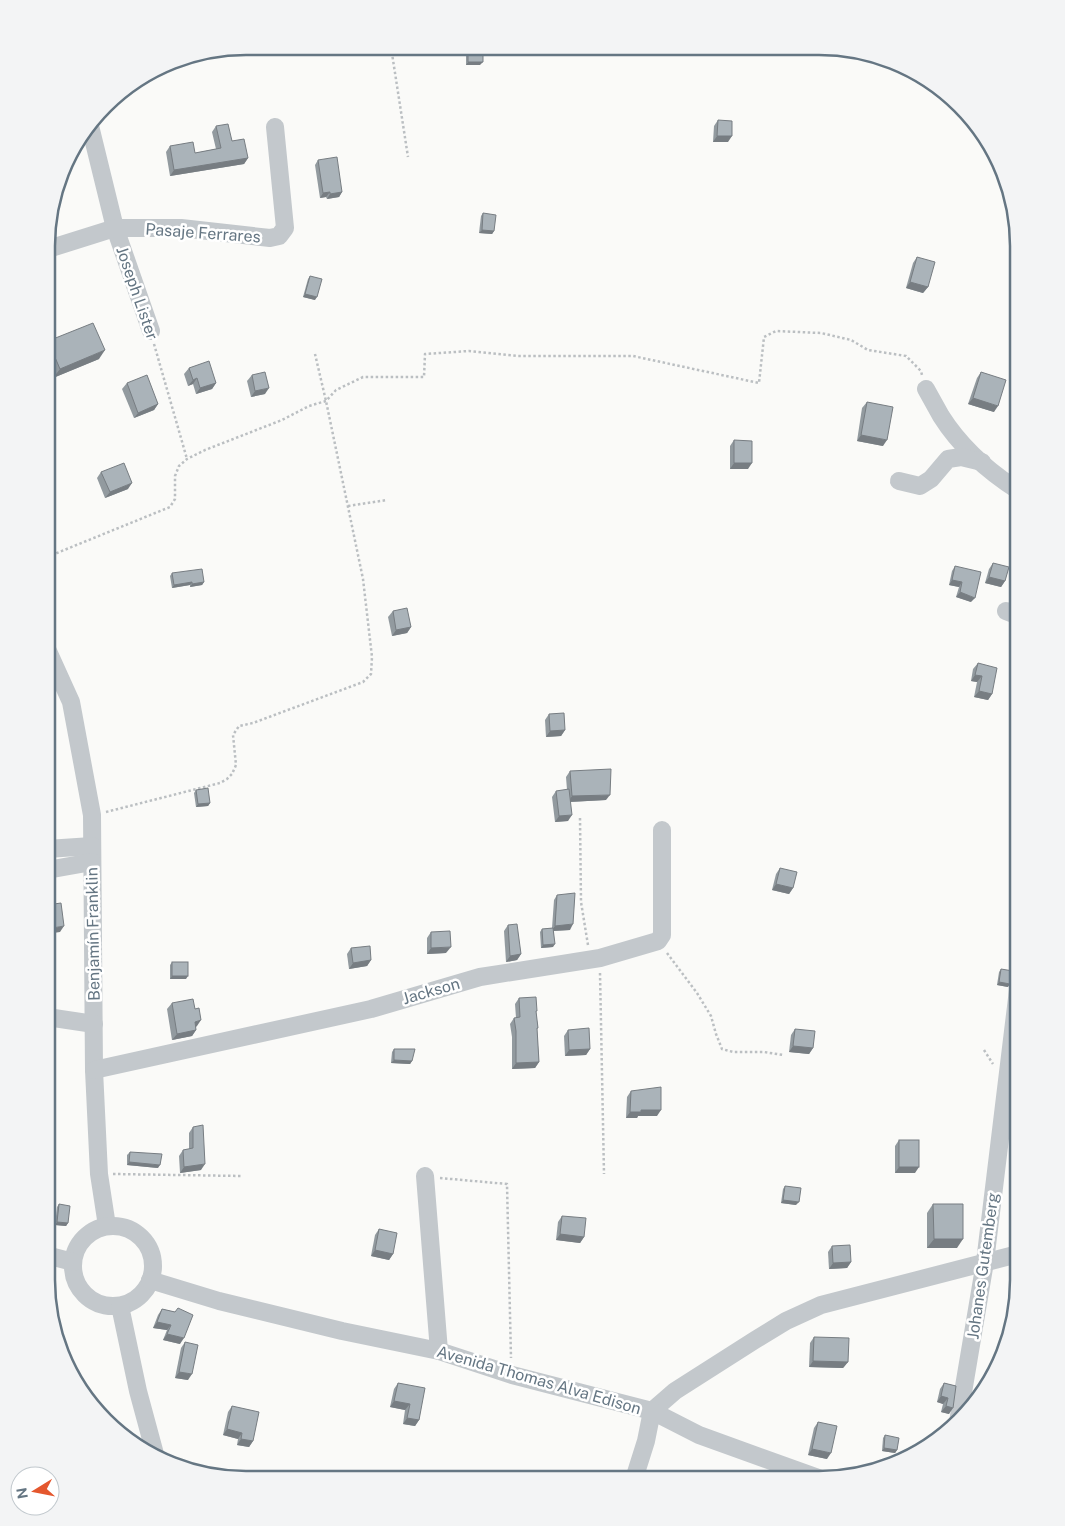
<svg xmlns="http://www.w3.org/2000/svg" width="1065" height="1526" font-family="'Public Sans',sans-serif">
<rect width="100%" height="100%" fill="#fafaf8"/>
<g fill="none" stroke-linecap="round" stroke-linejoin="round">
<!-- path -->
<g stroke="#bbbfc2" stroke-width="2.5" stroke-dasharray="2.5 2.5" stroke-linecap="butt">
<polyline points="391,47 408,157"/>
<polyline points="154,344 187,459"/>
<polyline points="348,506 387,500"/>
<polyline points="47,557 170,507 175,499 175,476 179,466 187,459 205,450 282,420 309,406 326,401 336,390 363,377 424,377 425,354 469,351 518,356 633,356 759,383 764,337 776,331 821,333 851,340 868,350 906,356 921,371 922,375"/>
<polyline points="106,812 220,783 227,779 232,774 236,765 233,735 239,726 253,723 363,682 371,674 372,657 363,579 326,401 315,354"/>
<polyline points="580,818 581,902 588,945"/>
<polyline points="667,953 697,993 711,1016 716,1034 722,1049 733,1052 764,1052 783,1055"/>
<polyline points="600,973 604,1174"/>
<polyline points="984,1050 993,1064"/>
<polyline points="113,1174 242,1176"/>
<polyline points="440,1178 507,1184 511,1358"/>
</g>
<!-- minor -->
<g stroke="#c3c8cc" stroke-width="18">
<polyline points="90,126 115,228 151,331"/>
<polyline points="48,249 115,228 181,228 270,238 279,236 285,228 275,127"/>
<path d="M926 389C931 398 936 407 941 416 960 446 989 472 1019 491"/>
<polyline points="899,481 920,486 931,479 948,459 961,457 982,462"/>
<polyline points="1006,611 1019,616"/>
<polyline points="47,649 71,702 92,815 94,1070 99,1174 107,1226"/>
<polyline points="47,849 92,846"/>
<polyline points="47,870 92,862"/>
<polyline points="47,1017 94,1024"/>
<polyline points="94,1070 371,1009 480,977 600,958 658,941 662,935 662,830"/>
<polyline points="425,1176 439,1351"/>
<circle cx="113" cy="1266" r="40"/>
<polyline points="46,1255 73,1262"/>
<polyline points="150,1280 219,1301 342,1331 439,1351 512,1375 652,1411 675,1391 755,1340 786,1321 821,1305 1018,1254"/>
<polyline points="120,1306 138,1391 155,1454"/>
<polyline points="958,1422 985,1262 1018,990"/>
<polyline points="634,1479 646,1441 652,1411 699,1435 821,1479"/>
</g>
</g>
<!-- wall -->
<g fill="#929a9f">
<polygon points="468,47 480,65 466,65 466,50"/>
<polygon points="718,120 728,142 713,142 714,126"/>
<polygon points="216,126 232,141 248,158 244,164 170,176 166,152 170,146 195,153 216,149 212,132"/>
<polygon points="318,160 342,192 339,197 327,199 326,197 320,198 315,165"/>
<polygon points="483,213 494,231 492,234 479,233 481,216"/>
<polygon points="917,257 928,287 923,293 906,288 913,263"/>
<polygon points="310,276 315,300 303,297 308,279"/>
<polygon points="48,341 99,359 53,378 48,364"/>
<polygon points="189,368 216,383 212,389 196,394 193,384 188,386 184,374"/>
<polygon points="981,372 994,412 968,404 977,378"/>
<polygon points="252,375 265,394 251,397 247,381"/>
<polygon points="127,383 158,404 154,410 134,418 122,389"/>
<polygon points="867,402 883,446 857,441 862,408"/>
<polygon points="734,440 748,469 730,469 730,446"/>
<polygon points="101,472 128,489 105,498 97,478"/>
<polygon points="993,563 1005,581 1001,587 985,583 989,569"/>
<polygon points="955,566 971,602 956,597 959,587 949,585 952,571"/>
<polygon points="172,573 204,582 202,585 190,587 190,585 172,588 170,576"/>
<polygon points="393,611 411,627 407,633 392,636 388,617"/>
<polygon points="978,663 992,694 988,700 974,697 977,682 971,681 973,669"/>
<polygon points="549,714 565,730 561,736 546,737 545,720"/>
<polygon points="570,771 606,800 570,802 568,821 555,822 552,797 556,791 567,790 566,777"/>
<polygon points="196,790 210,803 208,806 196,807 194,793"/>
<polygon points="780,868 793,888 789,894 772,890 776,874"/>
<polygon points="557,895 570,930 554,931 553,947 541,948 540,932 542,929 552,928 554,900"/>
<polygon points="508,925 521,954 517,960 506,962 504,931"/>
<polygon points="431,932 446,953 427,954 427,938"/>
<polygon points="351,948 371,960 367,966 349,969 347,954"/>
<polygon points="172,962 186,979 170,979 170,965"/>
<polygon points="1001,969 1008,987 997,985 999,972"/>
<polygon points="519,998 536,1012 538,1028 537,1029 539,1062 535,1068 512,1069 512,1037 510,1024 514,1018 516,1018 515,1004"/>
<polygon points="172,1003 195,1009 197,1026 196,1027 196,1030 192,1036 172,1040 167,1009"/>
<polygon points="795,1029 813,1048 809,1054 789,1052 791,1035"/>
<polygon points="568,1030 590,1049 586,1055 565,1056 564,1036"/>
<polygon points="394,1049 412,1061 410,1064 391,1063 392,1052"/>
<polygon points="631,1091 657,1116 638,1116 637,1118 626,1118 627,1097"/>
<polygon points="193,1127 201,1170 180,1173 179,1156 183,1150 189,1149 189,1133"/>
<polygon points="899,1140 915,1173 895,1173 895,1146"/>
<polygon points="130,1152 158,1168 127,1165 127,1155"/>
<polygon points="785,1186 796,1205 781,1203 783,1189"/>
<polygon points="59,1204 68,1223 66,1226 55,1225 57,1207"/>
<polygon points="933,1204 957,1248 927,1248 927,1213"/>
<polygon points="562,1216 584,1237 580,1243 556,1240 558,1222"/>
<polygon points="379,1229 393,1254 389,1260 371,1256 375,1235"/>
<polygon points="832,1246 851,1262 847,1268 829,1269 828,1252"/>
<polygon points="162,1309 175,1312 180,1344 163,1340 167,1330 153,1328 158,1315"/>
<polygon points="814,1337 848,1362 843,1368 809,1367 810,1343"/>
<polygon points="185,1342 188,1380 175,1378 181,1348"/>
<polygon points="398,1383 419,1420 415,1426 403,1424 405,1410 390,1407 394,1389"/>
<polygon points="944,1383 956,1386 949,1414 941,1412 943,1404 937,1402 940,1389"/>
<polygon points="232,1406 253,1441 249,1447 237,1445 238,1439 223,1435 228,1412"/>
<polygon points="818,1422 827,1459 808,1455 814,1428"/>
<polygon points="885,1435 897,1450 895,1453 882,1451 883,1438"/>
</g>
<!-- shaded-wall -->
<g fill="#777d82">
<polygon points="468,62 483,62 480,65 466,65"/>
<polygon points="717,136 732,136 728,142 713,142"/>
<polygon points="248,158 244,164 170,176 174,170"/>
<polygon points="330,192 326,197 320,198 323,193"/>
<polygon points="342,192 339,197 327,199 330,194"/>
<polygon points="482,230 494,231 492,234 479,233"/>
<polygon points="910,282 928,287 923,293 906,288"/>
<polygon points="305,294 317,297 315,300 303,297"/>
<polygon points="105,350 99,359 53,378 60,369"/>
<polygon points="197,378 193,384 188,386 193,380"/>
<polygon points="216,383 212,389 196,394 200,388"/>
<polygon points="269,388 265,394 251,397 255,391"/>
<polygon points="973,398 998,406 994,412 968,404"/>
<polygon points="158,404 154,410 134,418 138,413"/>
<polygon points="861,435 887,440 883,446 857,441"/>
<polygon points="734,463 752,463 748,469 730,469"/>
<polygon points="132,483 128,489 105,498 110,492"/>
<polygon points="989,577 1005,581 1001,587 985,583"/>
<polygon points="952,580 962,582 959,587 949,585"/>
<polygon points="192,582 190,585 172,588 174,585"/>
<polygon points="204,582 202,585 190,587 192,584"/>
<polygon points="960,592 975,598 971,602 956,597"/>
<polygon points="411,627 407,633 392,636 396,630"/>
<polygon points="975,675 982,676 977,682 971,681"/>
<polygon points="979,691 992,694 988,700 974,697"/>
<polygon points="565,730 561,736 546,737 550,731"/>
<polygon points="610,795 606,800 568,802 572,796"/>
<polygon points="210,803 208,806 196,807 198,804"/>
<polygon points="572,815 568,821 555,822 559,816"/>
<polygon points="776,884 793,888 789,894 772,890"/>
<polygon points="573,924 570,930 551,931 555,926"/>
<polygon points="64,926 60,932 47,934 47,929"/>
<polygon points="555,944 553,947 541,948 543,945"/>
<polygon points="451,947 446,953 427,954 431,948"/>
<polygon points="521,954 517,960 506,962 510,956"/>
<polygon points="371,960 367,966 349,969 353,963"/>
<polygon points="172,976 188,976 186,979 170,979"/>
<polygon points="999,982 1010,984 1008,987 997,985"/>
<polygon points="201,1020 197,1026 190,1028 195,1022"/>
<polygon points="196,1030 192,1036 172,1040 177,1034"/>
<polygon points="793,1046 813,1048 809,1054 789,1052"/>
<polygon points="590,1049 586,1055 565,1056 569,1050"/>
<polygon points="394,1060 412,1061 410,1064 391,1063"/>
<polygon points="539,1062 535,1068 512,1069 516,1063"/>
<polygon points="641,1110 661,1110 657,1116 638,1116 637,1118 626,1118 630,1112"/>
<polygon points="129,1162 160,1165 158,1168 127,1165"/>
<polygon points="205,1164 201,1170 180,1173 184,1167"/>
<polygon points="899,1167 919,1167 915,1173 895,1173"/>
<polygon points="783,1200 799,1202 796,1205 781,1203"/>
<polygon points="57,1222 68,1223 66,1226 55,1225"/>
<polygon points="560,1234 584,1237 580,1243 556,1240"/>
<polygon points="934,1239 963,1239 957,1248 927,1248"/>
<polygon points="375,1250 393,1254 389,1260 371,1256"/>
<polygon points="851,1262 847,1268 829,1269 833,1263"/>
<polygon points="157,1322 171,1325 167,1330 153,1328"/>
<polygon points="167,1334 184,1338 180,1344 163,1340"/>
<polygon points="813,1361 848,1362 843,1368 809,1367"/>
<polygon points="179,1372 192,1374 188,1380 175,1378"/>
<polygon points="941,1396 948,1398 943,1404 937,1402"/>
<polygon points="394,1401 410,1404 405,1410 390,1407"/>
<polygon points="946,1406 953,1408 949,1414 941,1412"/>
<polygon points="407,1418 419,1420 415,1426 403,1424"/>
<polygon points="227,1429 242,1433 238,1439 223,1435"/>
<polygon points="241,1439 253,1441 249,1447 237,1445"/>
<polygon points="884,1448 897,1450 895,1453 882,1451"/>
<polygon points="812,1449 831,1453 827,1459 808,1455"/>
</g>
<!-- building -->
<g fill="#aab3b9" stroke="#777d82">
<polygon points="468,47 483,48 483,62 468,62"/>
<polygon points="718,120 732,121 732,136 717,136"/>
<polygon points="228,124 232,141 244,139 248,158 174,170 170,146 193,142 195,153 221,148 216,126"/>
<polygon points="337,157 342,192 330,194 330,192 323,193 318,160"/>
<polygon points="483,213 496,215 494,231 482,230"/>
<polygon points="917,257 935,262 928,287 910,282"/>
<polygon points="310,276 322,279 317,297 305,294"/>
<polygon points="93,323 105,350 60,369 48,341"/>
<polygon points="209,361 216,383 200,388 197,378 193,380 189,368"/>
<polygon points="265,372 269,388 255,391 252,375"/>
<polygon points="981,372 1006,380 998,406 973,398"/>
<polygon points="147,375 158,404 138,413 127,383"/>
<polygon points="867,402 893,407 887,440 861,435"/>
<polygon points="734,440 752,441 752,463 734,463"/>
<polygon points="124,463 132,483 110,492 101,472"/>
<polygon points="993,563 1009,567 1005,581 989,577"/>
<polygon points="955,566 981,572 975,598 960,592 962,582 952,580"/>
<polygon points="202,569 204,582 192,584 192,582 174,585 172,573"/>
<polygon points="407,608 411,627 396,630 393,611"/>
<polygon points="978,663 997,668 992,694 979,691 982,676 975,675"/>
<polygon points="47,702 51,713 47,715"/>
<polygon points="564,713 565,730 550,731 549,714"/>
<polygon points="611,769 610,795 572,796 570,771"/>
<polygon points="208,788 210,803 198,804 196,790"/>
<polygon points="569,789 572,815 559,816 556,791"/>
<polygon points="780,868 797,872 793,888 776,884"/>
<polygon points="575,893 573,924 555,926 557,895"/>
<polygon points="61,903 64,926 47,929 47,905"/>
<polygon points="517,924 521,954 510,956 508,925"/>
<polygon points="553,928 555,944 543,945 542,929"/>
<polygon points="450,931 451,947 431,948 431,932"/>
<polygon points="370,946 371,960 353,963 351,948"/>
<rect x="172" y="962" width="16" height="14"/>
<polygon points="1001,969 1013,971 1010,984 999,982"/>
<polygon points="536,997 537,1011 536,1011 538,1028 537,1028 539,1062 516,1063 516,1031 514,1018 520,1017 519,998"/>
<polygon points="193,999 195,1009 199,1008 201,1020 195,1022 196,1030 177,1034 172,1003"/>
<polygon points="589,1028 590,1049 569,1050 568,1030"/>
<polygon points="795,1029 815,1031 813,1048 793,1046"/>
<polygon points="394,1049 415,1049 412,1061 394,1060"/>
<polygon points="661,1087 661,1110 641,1110 641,1112 630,1112 631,1091"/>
<polygon points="203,1125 205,1164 184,1167 183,1150 193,1148 193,1127"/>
<rect x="899" y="1140" width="20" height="27"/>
<polygon points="130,1152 162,1154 160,1165 129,1162"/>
<polygon points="785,1186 801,1188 799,1202 783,1200"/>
<polygon points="59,1204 70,1206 68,1223 57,1222"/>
<polygon points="933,1204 963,1204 963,1239 934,1239"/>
<polygon points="562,1216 586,1218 584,1237 560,1234"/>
<polygon points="379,1229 397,1233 393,1254 375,1250"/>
<polygon points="850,1245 851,1262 833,1263 832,1246"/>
<polygon points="178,1308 193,1315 184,1338 167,1334 171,1325 157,1322 162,1309 175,1312"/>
<polygon points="814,1337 849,1338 848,1362 813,1361"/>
<polygon points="185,1342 198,1345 192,1374 179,1372"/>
<polygon points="398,1383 425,1388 419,1420 407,1418 410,1404 394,1401"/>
<polygon points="944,1383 956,1386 953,1408 946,1406 948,1398 941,1396"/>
<polygon points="232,1406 259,1412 253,1441 241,1439 242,1433 227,1429"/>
<polygon points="818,1422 837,1426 831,1453 812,1449"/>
<polygon points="885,1435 899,1438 897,1450 884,1448"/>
<polygon points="918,1449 922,1449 917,1452"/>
</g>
<g text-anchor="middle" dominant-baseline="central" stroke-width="5" stroke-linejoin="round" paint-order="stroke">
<!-- street labels -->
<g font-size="16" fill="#657683" stroke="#fff">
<text transform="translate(203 233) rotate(4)">Pasaje Ferrares</text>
<text transform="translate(137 293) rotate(71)">Joseph Lister</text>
<text transform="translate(93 934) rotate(-91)">Benjamín Franklin</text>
<text transform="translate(431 991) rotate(-16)">Jackson</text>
<text transform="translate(983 1266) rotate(-82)">Johanes Gutemberg</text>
<text transform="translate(539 1380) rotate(16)">Avenida Thomas Alva Edison</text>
</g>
</g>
<!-- crop -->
<path d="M0 0H1065V1526H0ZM246 55H819A191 191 0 0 1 1010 246V1280A191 191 0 0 1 819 1471H246A191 191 0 0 1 55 1280V246A191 191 0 0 1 246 55Z" fill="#f3f4f5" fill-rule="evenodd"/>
<path fill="none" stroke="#657683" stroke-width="2.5" d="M246 55H819A191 191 0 0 1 1010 246V1280A191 191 0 0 1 819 1471H246A191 191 0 0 1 55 1280V246A191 191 0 0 1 246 55Z"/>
<!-- north arrow -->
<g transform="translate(35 1491) rotate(260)"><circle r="24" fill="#ffffff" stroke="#c1c8cd"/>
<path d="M0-4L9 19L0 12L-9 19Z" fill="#e4572e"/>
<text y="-8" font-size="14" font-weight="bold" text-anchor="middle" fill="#657683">N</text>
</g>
</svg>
